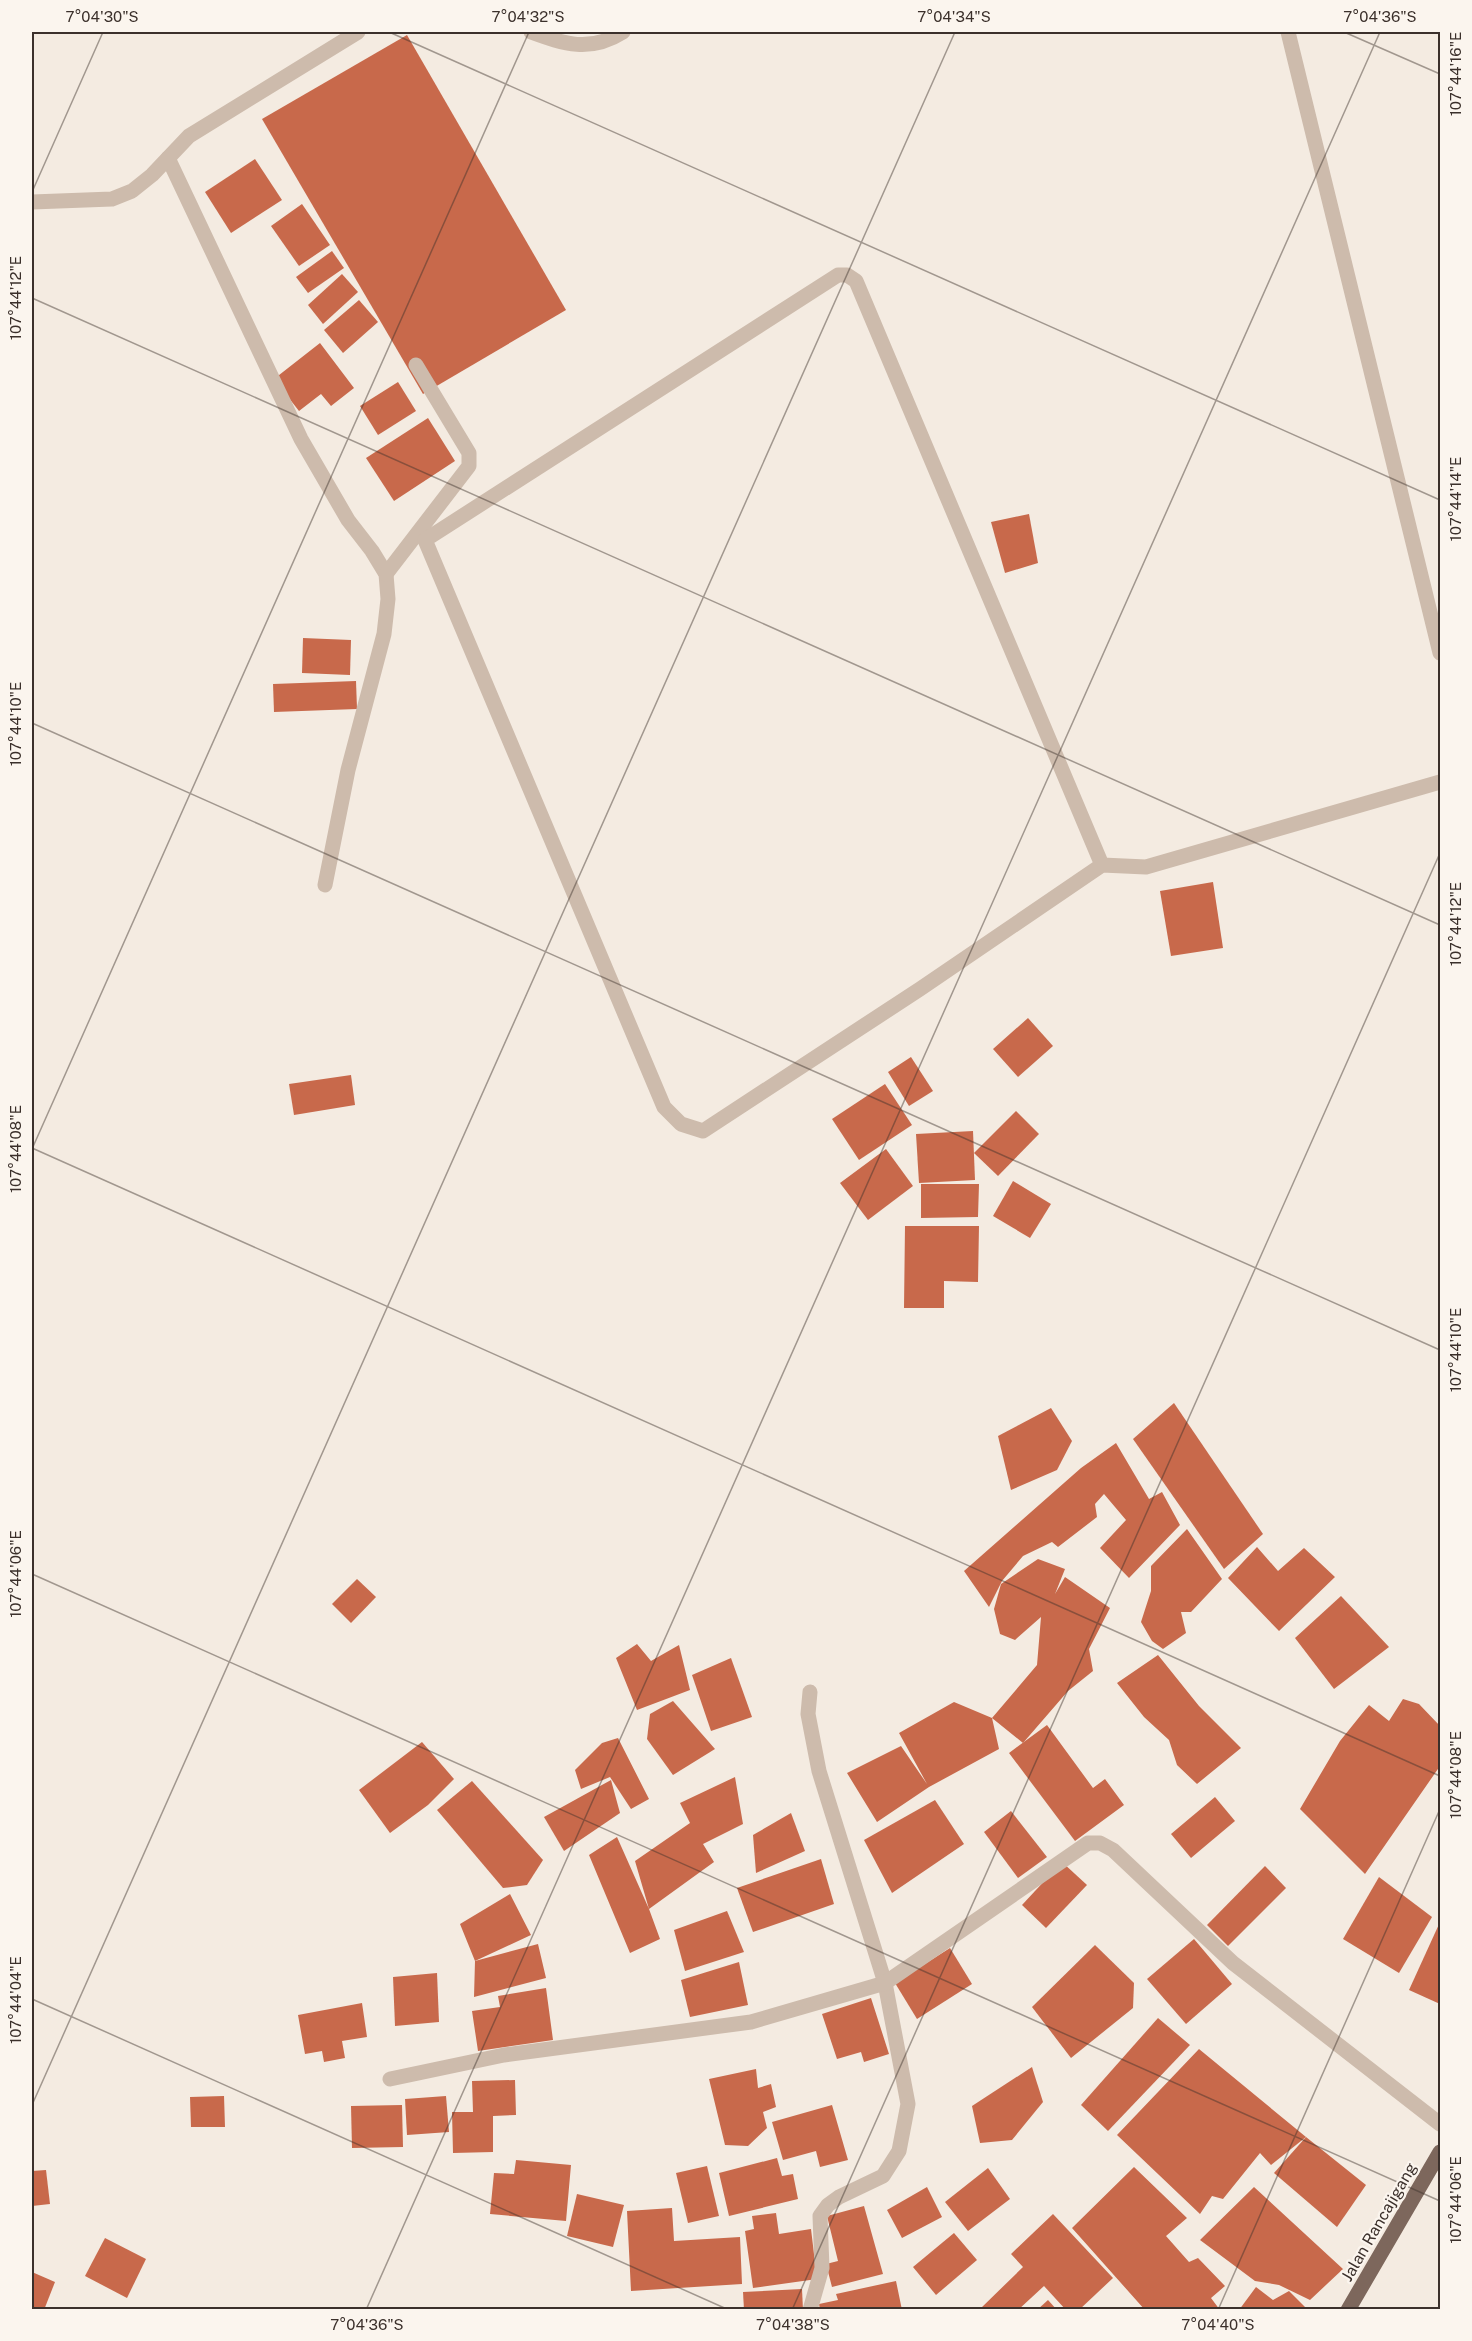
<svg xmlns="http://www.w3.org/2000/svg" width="1472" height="2341" font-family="'Public Sans',sans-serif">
<rect width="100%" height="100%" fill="#f4ebe1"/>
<!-- building -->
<g fill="#c8694b">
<polygon points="407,35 566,310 423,394 262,119"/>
<polygon points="255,159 282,200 231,233 205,192"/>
<polygon points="302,204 330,245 299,266 271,226"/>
<polygon points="332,251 344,268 308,293 296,277"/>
<polygon points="342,274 358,292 323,324 308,305"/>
<polygon points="359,300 378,322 343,353 324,330"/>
<polygon points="320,343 354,388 331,406 321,394 299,411 274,379"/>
<polygon points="398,382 416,411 378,435 360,406"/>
<polygon points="428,418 455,461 394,501 366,458"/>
<polygon points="1029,514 1038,563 1005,573 991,522"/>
<polygon points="303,638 351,640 350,675 302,673"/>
<polygon points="356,681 357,709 274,712 273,684"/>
<polygon points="1213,882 1223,948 1171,956 1160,891"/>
<polygon points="1028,1018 1053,1046 1018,1077 993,1049"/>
<polygon points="911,1057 933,1091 909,1106 888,1072"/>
<polygon points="351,1075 355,1105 294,1115 289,1084"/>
<polygon points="885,1084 912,1125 859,1160 832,1119"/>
<polygon points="1016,1111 1039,1134 998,1176 974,1153"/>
<polygon points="973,1131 975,1180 919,1183 916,1134"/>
<polygon points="886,1149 913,1186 868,1220 840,1183"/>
<polygon points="1013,1181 1051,1204 1030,1238 993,1216"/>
<polygon points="921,1184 979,1184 978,1217 921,1218"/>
<polygon points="905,1226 979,1226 978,1282 944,1281 944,1308 904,1308"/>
<polygon points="1174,1403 1263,1534 1224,1569 1133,1439"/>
<polygon points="1051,1408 1072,1441 1057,1470 1011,1490 998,1436"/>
<polygon points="1116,1443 1149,1499 1162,1492 1180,1525 1129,1578 1100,1548 1126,1520 1104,1494 1095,1504 1097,1517 1058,1547 1052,1542 1023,1556 1002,1581 989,1607 964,1571 1081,1468"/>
<polygon points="1187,1529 1222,1579 1191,1612 1181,1612 1186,1633 1163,1649 1152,1641 1141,1622 1151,1591 1151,1566"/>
<polygon points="1257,1547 1278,1571 1304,1548 1335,1577 1279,1631 1228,1578"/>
<polygon points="1038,1559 1065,1569 1055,1594 1065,1577 1110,1608 1089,1649 1093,1671 1068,1691 1023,1743 992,1718 999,1749 929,1787 877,1822 847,1773 901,1746 927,1784 899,1733 954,1702 992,1718 1037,1665 1041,1617 1015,1640 1000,1634 994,1609 1001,1584"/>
<polygon points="357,1579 376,1597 351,1623 332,1604"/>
<polygon points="1341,1596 1389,1647 1334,1689 1295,1638"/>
<polygon points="637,1644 651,1661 679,1645 690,1690 637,1710 616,1658"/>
<polygon points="1158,1655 1199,1706 1241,1748 1197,1784 1177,1765 1169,1740 1144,1717 1117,1683"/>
<polygon points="731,1658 752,1717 711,1731 692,1675"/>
<polygon points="1403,1699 1419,1704 1440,1726 1440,1766 1365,1874 1300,1809 1340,1741 1369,1705 1389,1721"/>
<polygon points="673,1701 715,1749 673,1775 647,1739 650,1714"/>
<polygon points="1047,1725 1093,1788 1105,1779 1124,1805 1075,1841 1009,1753"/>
<polygon points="618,1738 649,1799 631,1809 610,1777 581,1789 575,1770 602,1743"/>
<polygon points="422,1742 454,1779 428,1805 390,1833 359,1790"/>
<polygon points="735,1777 743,1824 703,1844 714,1862 649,1909 660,1939 630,1953 589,1855 617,1837 649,1909 635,1861 690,1823 680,1803"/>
<polygon points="611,1780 620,1813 564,1851 544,1817"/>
<polygon points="472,1781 543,1860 527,1885 503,1888 437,1810"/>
<polygon points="1215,1797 1235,1821 1191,1858 1171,1834"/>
<polygon points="935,1800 964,1844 892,1893 864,1840"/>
<polygon points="1011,1811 1047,1857 1018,1878 984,1832"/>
<polygon points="791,1813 805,1851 756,1873 753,1835"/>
<polygon points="821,1859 834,1904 753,1932 737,1888"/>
<polygon points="1062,1862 1087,1885 1046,1928 1022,1905"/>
<polygon points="1265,1866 1286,1888 1228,1946 1207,1925"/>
<polygon points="1379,1877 1432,1917 1399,1973 1343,1939"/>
<polygon points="510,1894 531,1935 475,1961 538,1944 546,1978 474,1997 475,1961 460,1924"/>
<polygon points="727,1911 744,1952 685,1971 674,1930"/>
<polygon points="1440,1922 1440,2004 1409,1990"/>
<polygon points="1194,1939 1232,1984 1186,2024 1147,1979"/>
<polygon points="1095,1945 1134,1983 1133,2008 1071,2058 1032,2007"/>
<polygon points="950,1948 972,1984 917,2019 895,1983"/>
<polygon points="739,1962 748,2005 690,2017 681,1980"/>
<polygon points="437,1973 439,2022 395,2026 393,1977"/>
<polygon points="546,1988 553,2040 478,2051 472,2011 500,2007 498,1996"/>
<polygon points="871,1998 889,2054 864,2062 861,2052 837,2059 822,2014"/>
<polygon points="362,2003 367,2037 342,2041 345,2058 324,2062 322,2051 305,2054 298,2015"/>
<polygon points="1158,2018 1190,2045 1108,2131 1081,2105"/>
<polygon points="1199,2049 1306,2137 1271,2165 1260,2153 1223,2199 1212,2196 1200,2214 1117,2135"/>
<polygon points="1032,2067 1043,2102 1012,2140 980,2143 972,2106"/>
<polygon points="756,2069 758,2088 771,2084 776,2107 763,2112 767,2128 748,2146 725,2145 709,2079"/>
<polygon points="515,2080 516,2115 493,2116 493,2152 453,2153 452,2112 473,2112 472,2081"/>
<polygon points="224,2096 225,2127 191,2127 190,2097"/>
<polygon points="446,2096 449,2132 407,2135 405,2099"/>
<polygon points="402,2105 403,2147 352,2148 351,2106"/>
<polygon points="832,2105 848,2160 820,2167 816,2151 783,2160 772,2122"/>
<polygon points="1306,2137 1366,2185 1337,2227 1274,2173"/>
<polygon points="777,2158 782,2176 793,2174 798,2199 729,2216 719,2173"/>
<polygon points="516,2160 571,2165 566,2221 490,2214 494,2173 514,2174"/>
<polygon points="707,2166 719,2216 688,2223 676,2173"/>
<polygon points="1134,2167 1187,2218 1166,2236 1189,2262 1198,2258 1225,2286 1211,2298 1220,2310 1145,2310 1072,2228"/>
<polygon points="988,2168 1010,2199 968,2231 945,2202"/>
<polygon points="46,2170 50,2204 32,2206 32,2171"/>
<polygon points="927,2187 942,2217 902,2238 887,2210"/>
<polygon points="1254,2187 1343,2269 1310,2300 1279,2285 1255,2281 1200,2240"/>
<polygon points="577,2194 624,2205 613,2247 567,2236"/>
<polygon points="864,2206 883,2274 832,2287 826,2264 838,2261 827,2216"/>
<polygon points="672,2208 674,2241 740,2237 742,2284 631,2291 627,2211"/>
<polygon points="776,2213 779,2234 811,2229 817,2279 753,2288 745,2231 754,2229 752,2216"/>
<polygon points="1053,2214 1113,2278 1079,2310 1066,2310 1044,2286 1018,2310 979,2310 1023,2267 1011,2254"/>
<polygon points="954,2233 977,2260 936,2295 913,2267"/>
<polygon points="105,2238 146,2259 127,2298 85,2276"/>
<polygon points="32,2272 55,2282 44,2310 32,2310"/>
<polygon points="896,2281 902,2310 820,2310 819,2304 838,2300 836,2294"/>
<polygon points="1256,2287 1273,2300 1289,2291 1308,2310 1239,2310"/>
<polygon points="802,2289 803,2310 744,2310 743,2292"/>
<polygon points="1048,2300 1057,2310 1037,2310"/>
</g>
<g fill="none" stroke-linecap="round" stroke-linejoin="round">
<!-- minor -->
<g stroke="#cdbbac" stroke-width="15">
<path d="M531 32C564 44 590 53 623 32"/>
<polyline points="1288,32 1440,653"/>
<polyline points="168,158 301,439 348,520 372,551 386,574 388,599 384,634 348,770 325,885"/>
<polyline points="32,202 112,199 132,191 152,175 189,136 358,32"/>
<polyline points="386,574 469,466 469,453 416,365"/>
<polyline points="1102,865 856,281 847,275 838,275 425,540 664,1107 681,1124 703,1131 920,989 1102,865 1146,867 1440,782"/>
<polyline points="810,1692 808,1714 819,1771 885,1983 908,2104 899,2151 883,2176 839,2197 828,2205 820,2216 822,2268 810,2310"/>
<polyline points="390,2079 504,2055 751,2022 885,1983 1088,1843 1100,1843 1113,1850 1233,1963 1440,2124"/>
</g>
<!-- major -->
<polyline stroke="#7d675c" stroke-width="15" points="1348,2310 1440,2152"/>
</g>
<!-- ticks -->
<path fill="none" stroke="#3b302b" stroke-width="1.5" stroke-opacity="0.45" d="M389 32 1440 500M1344 32 1440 74M32 192 103 32M32 298 1440 925M32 723 1440 1350M32 1148 1440 1776M32 1149 529 32M32 1574 1440 2201M32 1999 729 2310M32 2105 955 32M366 2310 1380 32M792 2310 1440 853M1218 2310 1440 1809"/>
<g text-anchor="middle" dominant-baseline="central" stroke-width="4.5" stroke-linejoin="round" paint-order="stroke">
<!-- street labels -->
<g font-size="16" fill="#3b302b" stroke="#fbf5ee">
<text transform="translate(1379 2222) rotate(-60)">Jalan Rancajigang</text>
</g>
</g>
<!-- border -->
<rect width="1472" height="2341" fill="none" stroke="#fbf5ee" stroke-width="66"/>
<rect x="33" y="33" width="1406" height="2275" fill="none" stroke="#3b302b" stroke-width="2"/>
<g font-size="15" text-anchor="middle" fill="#3b302b">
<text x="102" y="22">7°04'30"S</text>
<text x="528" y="22">7°04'32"S</text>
<text x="954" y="22">7°04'34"S</text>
<text x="1380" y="22">7°04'36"S</text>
<text transform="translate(1456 74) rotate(-90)" y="5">107°44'16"E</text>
<text transform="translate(16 298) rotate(-90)" y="5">107°44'12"E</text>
<text transform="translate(1456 499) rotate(-90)" y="5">107°44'14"E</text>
<text transform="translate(16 724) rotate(-90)" y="5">107°44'10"E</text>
<text transform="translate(1456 924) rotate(-90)" y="5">107°44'12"E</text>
<text transform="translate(16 1149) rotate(-90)" y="5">107°44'08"E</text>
<text transform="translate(1456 1350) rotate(-90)" y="5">107°44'10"E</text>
<text transform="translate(16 1574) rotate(-90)" y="5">107°44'06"E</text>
<text transform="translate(1456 1775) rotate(-90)" y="5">107°44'08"E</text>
<text transform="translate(16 2000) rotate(-90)" y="5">107°44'04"E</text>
<text transform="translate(1456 2200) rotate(-90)" y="5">107°44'06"E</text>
<text x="367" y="2330">7°04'36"S</text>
<text x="793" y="2330">7°04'38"S</text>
<text x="1218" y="2330">7°04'40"S</text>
</g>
</svg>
